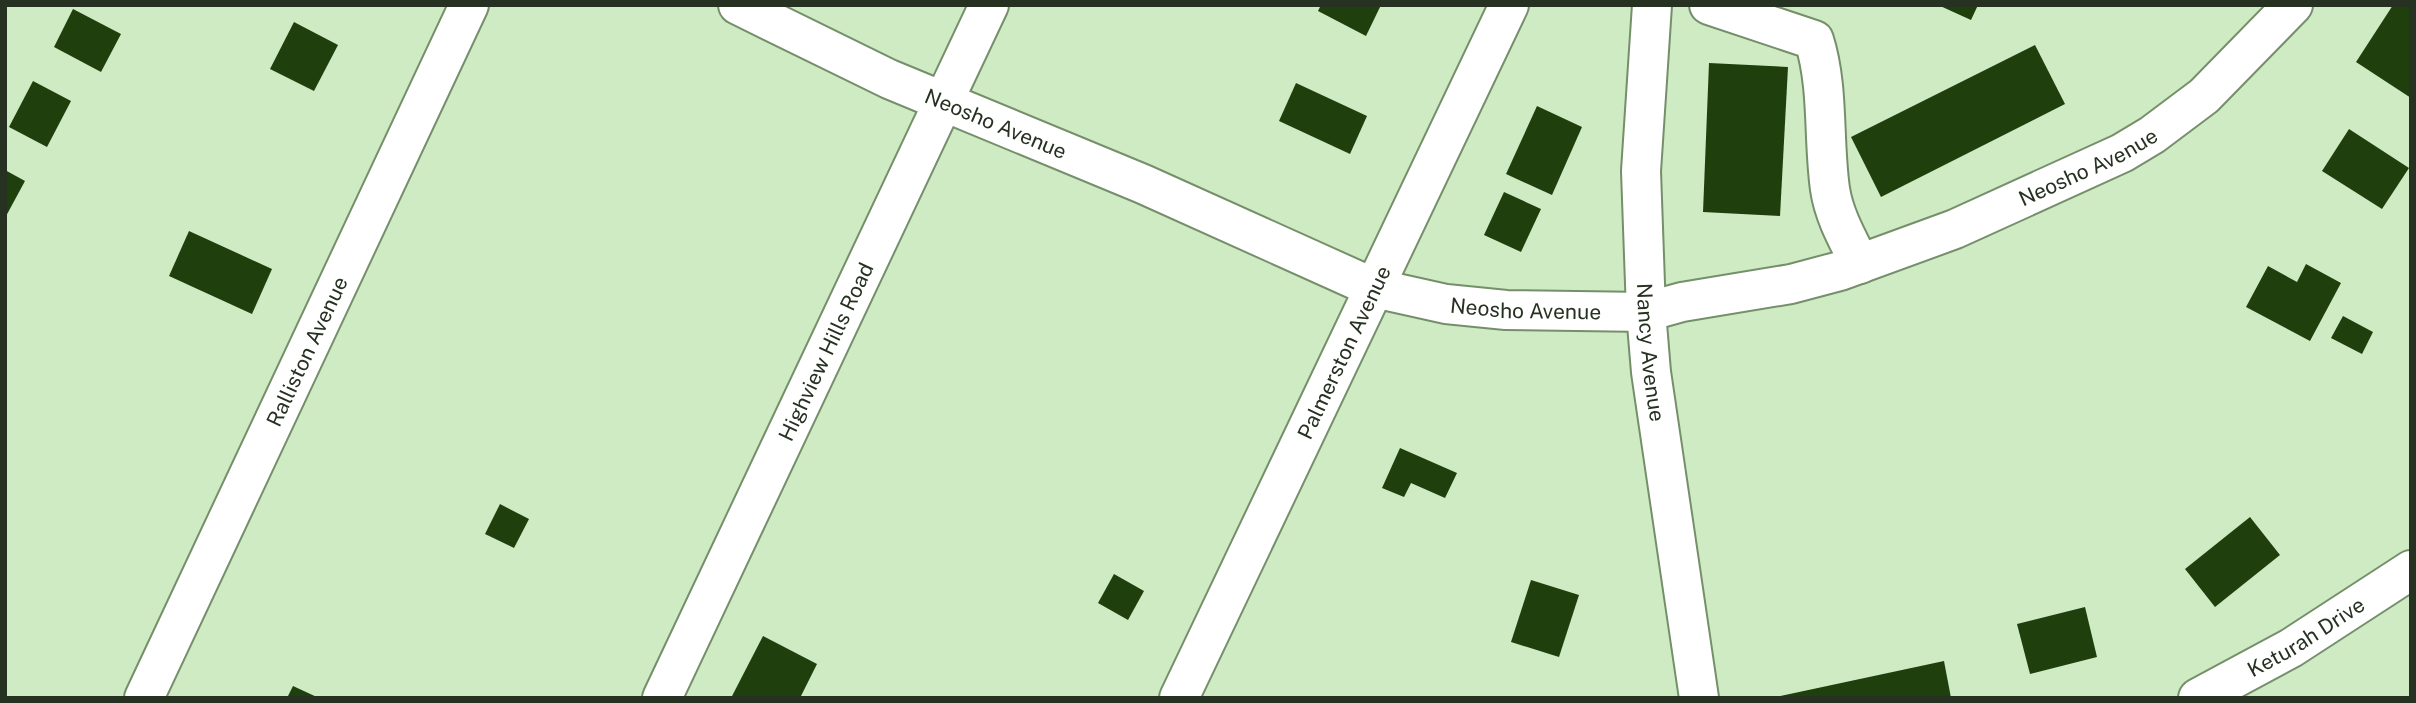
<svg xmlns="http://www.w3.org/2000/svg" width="2416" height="703" font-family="'Public Sans',sans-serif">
<rect width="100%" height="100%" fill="#cfebc4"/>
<!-- building -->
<g fill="#1f400d">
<polygon points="1321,5 1381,5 1366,36 1318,11"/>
<polygon points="1938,5 1978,5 1971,20"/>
<polygon points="2393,5 2411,5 2411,98 2356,62"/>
<polygon points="73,9 121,34 101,72 54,47"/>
<polygon points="294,22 338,45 314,91 270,69"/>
<polygon points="2035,45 2065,104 1881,197 1851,137"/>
<polygon points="1709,63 1788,67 1780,216 1703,212"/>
<polygon points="33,81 71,101 47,147 9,127"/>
<polygon points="1296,83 1367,116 1350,154 1279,121"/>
<polygon points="1537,106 1582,127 1552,195 1506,174"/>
<polygon points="2349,129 2409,168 2382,209 2322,171"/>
<polygon points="5,170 25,181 5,218"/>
<polygon points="1504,192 1541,209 1521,252 1484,235"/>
<polygon points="189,231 272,269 252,314 169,276"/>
<polygon points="2306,264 2341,283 2310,341 2246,307 2268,266 2297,282"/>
<polygon points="2343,316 2373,332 2362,354 2331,338"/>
<polygon points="1400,448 1457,473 1445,498 1411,483 1404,497 1382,488"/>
<polygon points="500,504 529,519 514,548 485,534"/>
<polygon points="2250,517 2280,555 2215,607 2185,569"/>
<polygon points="1114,574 1144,591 1128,620 1098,603"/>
<polygon points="1531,580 1579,595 1559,657 1511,642"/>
<polygon points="2085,607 2097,657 2030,674 2017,624"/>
<polygon points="763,636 817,664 800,698 731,698"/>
<polygon points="1944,661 1951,698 1776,698 1776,697"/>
<polygon points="293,686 319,698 287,698"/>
</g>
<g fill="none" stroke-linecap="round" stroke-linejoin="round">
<!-- minor casing -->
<g stroke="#758f6b" stroke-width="42">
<g id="minor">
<path id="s1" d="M738 5 889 79 1143 184 1374 288 1446 304 1506 310 1646 312 1682 302 1791 284 1840 271 1955 229 2122 153 2152 135 2204 96 2293 5"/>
<path id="s2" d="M1652 5 1641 171 1646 312 1651 372 1699 698"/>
<path d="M1709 5 1814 40C1829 87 1823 140 1830 189 1834 216 1848 240 1860 264"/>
<path id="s3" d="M144 698 469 5"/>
<path id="s4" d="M662 698 989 5"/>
<path id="s5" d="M1179 698 1509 5"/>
<path id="s6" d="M2198 698 2291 648 2411 570"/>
</g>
</g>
<!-- minor -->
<use href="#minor" stroke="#fff" stroke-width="38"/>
</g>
<g text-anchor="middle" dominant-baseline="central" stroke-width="7" stroke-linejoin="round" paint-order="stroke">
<!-- street labels -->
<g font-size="21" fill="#273122" stroke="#dcf9d0">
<text stroke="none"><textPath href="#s1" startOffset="284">Neosho Avenue</textPath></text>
<text stroke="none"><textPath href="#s1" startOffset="1438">Neosho Avenue</textPath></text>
<text stroke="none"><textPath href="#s1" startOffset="850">Neosho Avenue</textPath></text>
<text stroke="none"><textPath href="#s5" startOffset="383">Palmerston Avenue</textPath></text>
<text stroke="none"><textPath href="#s3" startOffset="383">Ralliston Avenue</textPath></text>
<text stroke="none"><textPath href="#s4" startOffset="383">Highview Hills Road</textPath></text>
<text stroke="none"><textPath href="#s2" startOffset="348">Nancy Avenue</textPath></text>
<text stroke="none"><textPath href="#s6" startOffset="124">Keturah Drive</textPath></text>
</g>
</g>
<!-- border -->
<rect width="2416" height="703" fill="none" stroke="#273122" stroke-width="14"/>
</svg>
